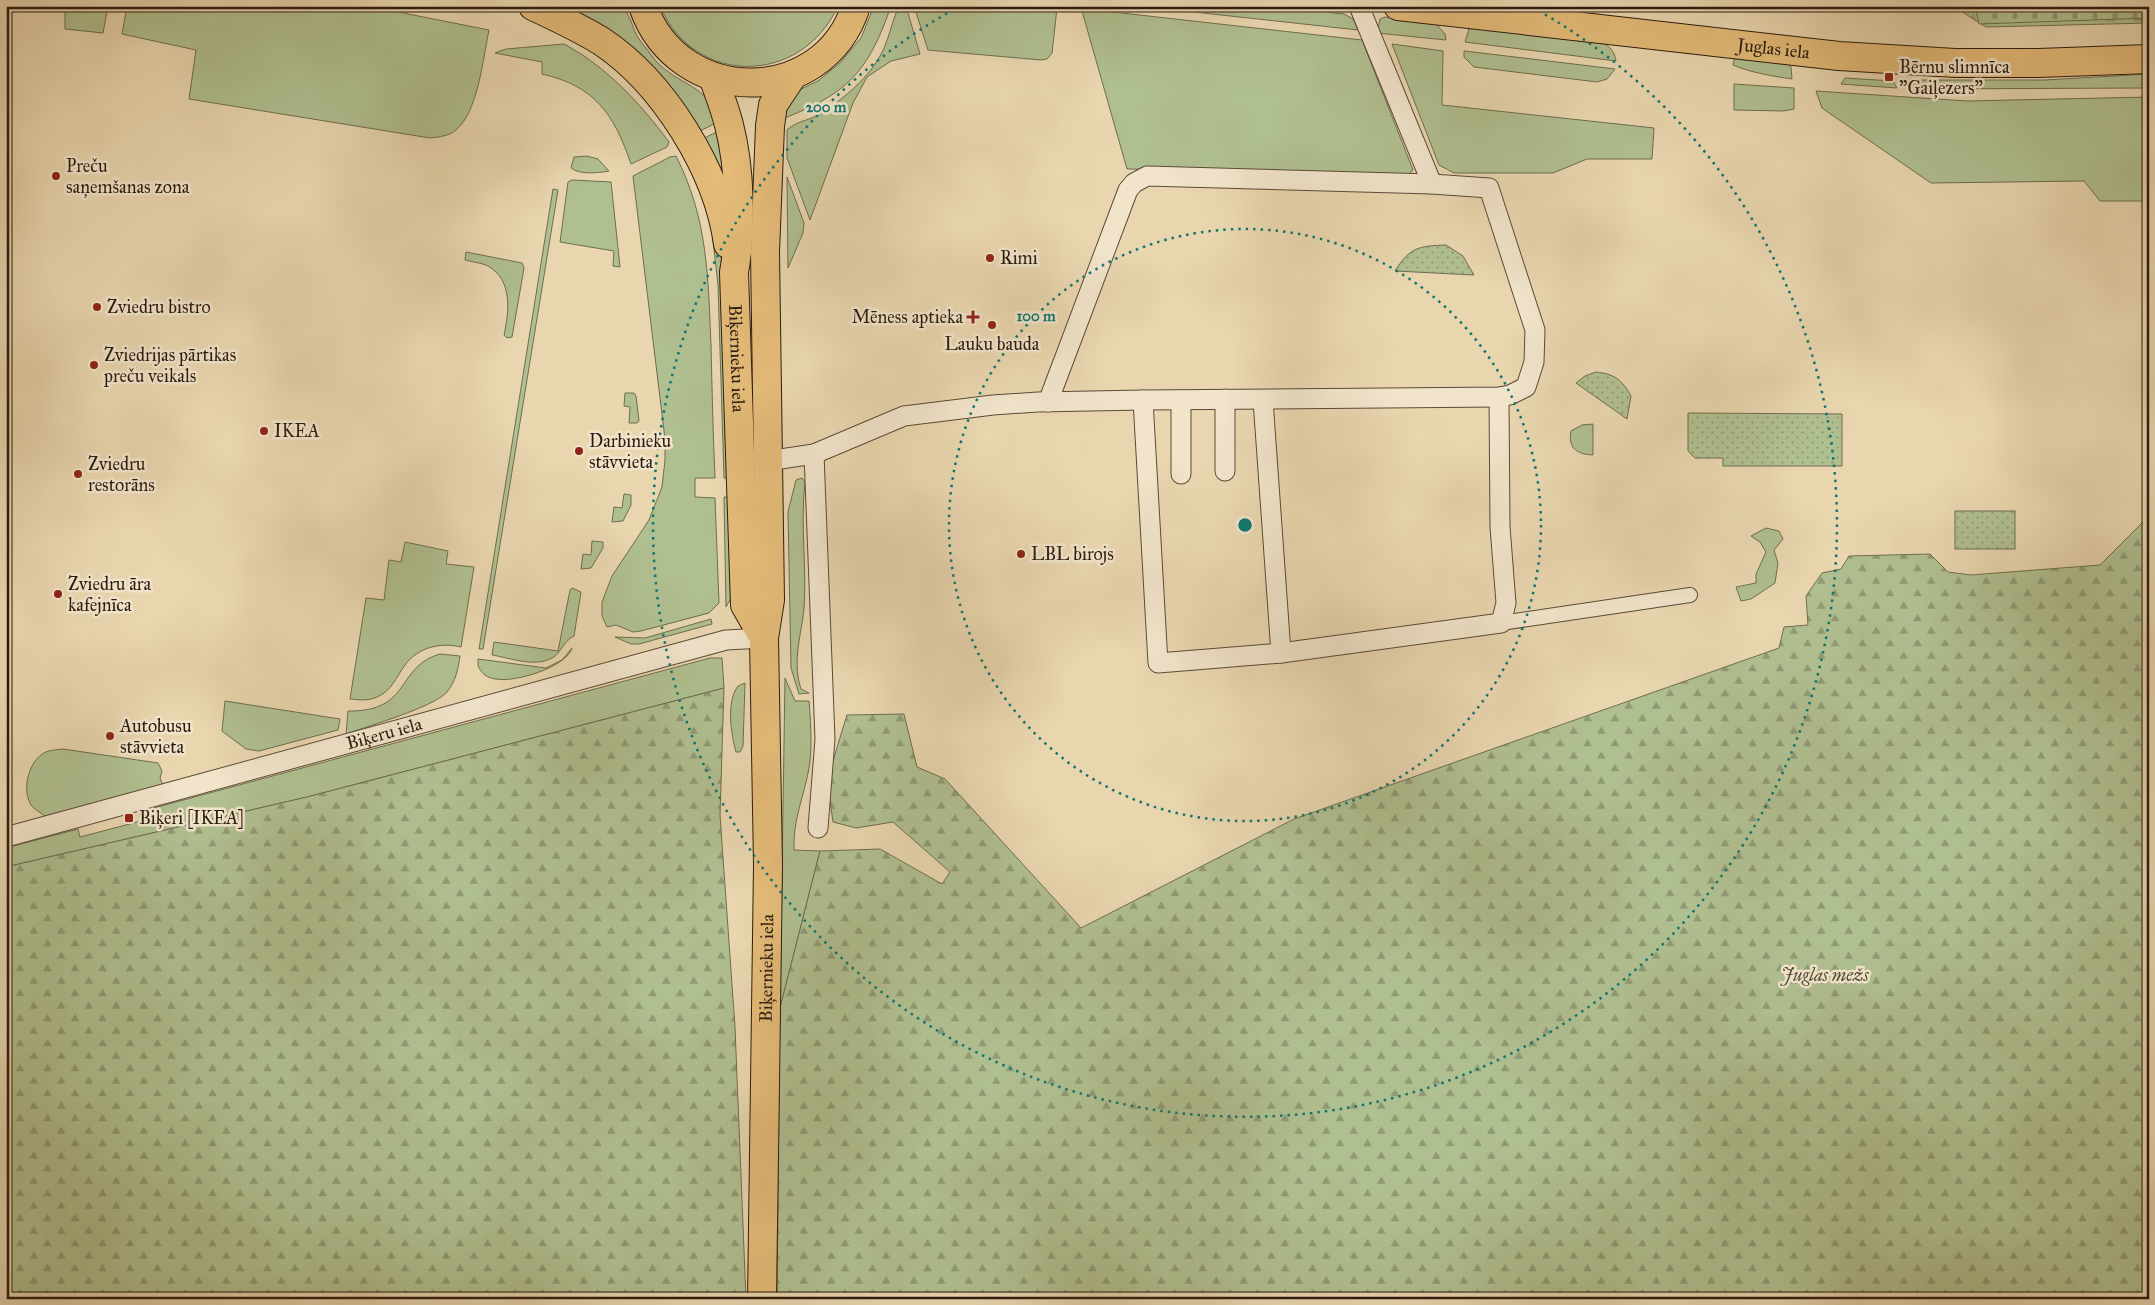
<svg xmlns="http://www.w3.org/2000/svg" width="2155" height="1305" font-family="'IM FELL Great Primer',serif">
<defs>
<pattern id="forest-firs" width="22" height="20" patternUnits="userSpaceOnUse" patternTransform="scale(1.25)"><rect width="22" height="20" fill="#b0bf90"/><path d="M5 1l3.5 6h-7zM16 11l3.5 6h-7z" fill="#8f9a74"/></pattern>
<pattern id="cemetery-stones" width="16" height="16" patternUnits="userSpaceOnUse" patternTransform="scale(1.25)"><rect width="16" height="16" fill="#b0bf90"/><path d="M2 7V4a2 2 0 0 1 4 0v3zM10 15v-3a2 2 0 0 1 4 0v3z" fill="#8f9a74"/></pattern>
<pattern id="park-dots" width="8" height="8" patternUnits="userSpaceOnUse" patternTransform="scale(1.25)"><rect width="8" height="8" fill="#b0bf90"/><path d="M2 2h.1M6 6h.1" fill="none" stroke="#8f9a74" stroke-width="1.8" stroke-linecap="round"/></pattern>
</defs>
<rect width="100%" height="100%" fill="#e9d6af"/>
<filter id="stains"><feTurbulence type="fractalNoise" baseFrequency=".004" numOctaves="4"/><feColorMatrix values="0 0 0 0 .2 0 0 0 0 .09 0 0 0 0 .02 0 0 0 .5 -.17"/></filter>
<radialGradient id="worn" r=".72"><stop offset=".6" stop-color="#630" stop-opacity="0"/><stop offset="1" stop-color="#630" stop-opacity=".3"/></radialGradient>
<!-- grass -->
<g fill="#b0bf90" stroke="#6e6d50">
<polygon points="65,6 108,6 103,33 65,29"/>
<path d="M127 6H368L489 30C483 58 478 112 456 130 449 136 439 137 430 138L189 99 196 50 122 34Z"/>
<path d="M573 6C583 6 610 3 619 6 631 11 632 30 639 39 644 46 650 53 655 60 677 85 709 85 720 121L698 132 573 13Z"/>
<path d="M660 6H838C802 85 695 88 660 6Z"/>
<path d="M874 6H891C867 76 845 95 777 121L795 92 818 81 840 63 861 38Z"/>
<path d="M899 6H906L920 54 891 61 867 77 853 103 810 220 787 158V130C797 120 814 120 825 111 849 94 873 74 885 46 890 33 893 19 899 6Z"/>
<polygon points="914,6 1055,6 1057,8 1052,53 1047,59 1041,60 928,50"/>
<polygon points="1139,6 1273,6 1344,14 1353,19 1358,30"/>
<polygon points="1086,9 1362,40 1413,170 1409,174 1127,169 1082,11"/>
<polygon points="1385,17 1436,24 1445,34 1446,40 1377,33 1380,19"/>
<path d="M1473 28 1601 42C1611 47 1614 51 1616 61L1465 42 1469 29Z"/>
<path d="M564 44C607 67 640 103 669 142L667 147 631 164C614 114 595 86 542 74V62L495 53 506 49Z"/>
<polygon points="1392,44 1443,51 1442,105 1654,128 1652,159 1587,159 1553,173 1454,173 1439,165"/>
<polygon points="1464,51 1465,51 1615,69 1607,79 1597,82 1474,67 1464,57"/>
<path d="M1735 56 1786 61 1791 67 1792 79C1772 76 1752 73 1733 65Z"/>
<polygon points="2149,74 2149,88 1907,89 1902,80 2044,80"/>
<polygon points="1845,78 1893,81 1897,88 1841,84"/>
<polygon points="1734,84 1794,88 1794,109 1783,111 1734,110"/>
<polygon points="1816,91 1967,101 2149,97 2149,201 2100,201 2084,181 1931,183 1822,108"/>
<polygon points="721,130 725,185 702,139"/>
<path d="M587 156 598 159 609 171C598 173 580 175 571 168L574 157Z"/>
<path d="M676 156C708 219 708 277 711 345 712 389 713 433 715 478H695V497L715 498 719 603 709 613 641 631 633 632 616 625 607 627 602 616V602L612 576 649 520 662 487 665 460V439L633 176 670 157Z"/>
<polygon points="787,177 804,223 803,233 788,268"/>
<polygon points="572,180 611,182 620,267 613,266 614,251 560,242 568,182"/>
<polygon points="553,189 558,190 483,649 479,649"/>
<polygon points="704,202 721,251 729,478 724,478 718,285 712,231"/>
<path d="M466 252 522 263 524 268 512 337 507 338 504 335C509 312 513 280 488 266 482 263 472 262 465 260Z"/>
<polygon points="625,393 634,393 636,396 639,421 637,423 629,423 630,407 624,406"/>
<path d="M1593 424V455C1576 454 1568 448 1571 431L1582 425Z"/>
<path d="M802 478 805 482C800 524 807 567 804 609 801 636 792 662 801 689L809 693 799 694 791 668 788 512 796 480Z"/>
<polygon points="624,494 631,495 631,505 623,521 612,522 614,507 622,508"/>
<polygon points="724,497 730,497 732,588 731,598 726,607"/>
<polygon points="1766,528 1779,531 1783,539 1774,550 1778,563 1775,583 1751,599 1741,601 1736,587 1756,583 1756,574 1766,552 1760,542 1751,536"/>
<polygon points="592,541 603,542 603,548 591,568 581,569 583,554 591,555"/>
<path d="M405 542 448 551 446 564 474 567 461 647C441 642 418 647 405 665 396 677 392 691 377 697 368 701 360 700 350 699L366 598 384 600 389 560 401 562Z"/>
<path d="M572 588 581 592 574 636C565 640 562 650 555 656 538 669 511 658 492 655L494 642 558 651 570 590Z"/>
<polygon points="711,619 712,624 639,644 631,644 615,637 645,638"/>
<path d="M572 648C567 667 514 683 496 679 487 678 482 674 478 666V659L546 668 562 660Z"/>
<path d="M440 654 460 656C458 669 456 681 447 692 434 707 368 726 346 734L348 711C412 712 395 667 440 654Z"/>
<polygon points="710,658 722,658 724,688 307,797 6,867 6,848 78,829 80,837 141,821 139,812"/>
<path d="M785 678 795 701H809C811 727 813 753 807 778 801 804 793 823 794 850L820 851 780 1008Z"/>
<path d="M745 683 743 746 740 752H736C731 734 726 702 738 686Z"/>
<polygon points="225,701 340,719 338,730 259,751 246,749 222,731"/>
<path d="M63 749 158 763 162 771 160 778 163 785 46 817C41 813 34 809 31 805 22 790 28 765 41 755 47 750 55 750 63 749Z"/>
</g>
<!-- forest -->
<g fill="url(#forest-firs)" stroke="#6e6d50">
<polygon points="1953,6 2149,6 2149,23 1986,27"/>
<polygon points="2149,516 2149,1299 777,1299 780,1008 820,851 880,849 942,884 950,872 893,822 856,828 833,822 827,780 847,715 904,714 917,767 945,779 1081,928 1294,819 1779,648 1784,627 1808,625 1806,596 1822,573 1841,569 1849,556 1930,554 1948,572 1971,575 2100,565"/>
<polygon points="724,688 720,815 735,1027 746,1299 6,1299 6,867 307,797"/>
</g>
<!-- cemetery -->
<polygon fill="url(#cemetery-stones)" stroke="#6e6d50" points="1975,6 2149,6 2149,18 1979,24"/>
<!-- park -->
<g fill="url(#park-dots)" stroke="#6e6d50">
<path d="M1446 245 1463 256 1474 275 1395 271C1410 247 1419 246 1446 245Z"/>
<path d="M1596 372C1615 374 1622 380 1631 396L1627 419 1576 383 1585 376Z"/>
<polygon points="1688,413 1842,414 1842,466 1723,466 1723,458 1695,458 1688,451"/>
<rect x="1955" y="511" width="60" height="38"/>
</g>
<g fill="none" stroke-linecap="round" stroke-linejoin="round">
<!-- pedestrian casing -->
<g stroke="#5a4a37" stroke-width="16">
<polyline id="pedestrian" points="1501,623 1690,595"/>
</g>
<!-- minor casing -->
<g stroke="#5a4a37" stroke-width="21">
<g id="minor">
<polyline points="1225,399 1225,471"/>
<polyline points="1143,400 1158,663 1281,653 1501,623 1506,603 1500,527 1499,397"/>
<polyline points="1181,400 1181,474"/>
<polyline points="1263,400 1281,653"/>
<polyline points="1048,402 1128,190 1134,183 1147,176 1432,184"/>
<polyline points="814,454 825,739 818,828"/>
<polyline points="767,461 814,454 904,416 993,405 1038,402 1143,400 1499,397 1510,395 1526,387 1534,362 1535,330 1489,188 1432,184 1359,6"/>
<path id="s1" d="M6 837 726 640 764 638"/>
</g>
</g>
<!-- primary casing -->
<g stroke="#2b1b0f" stroke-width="30">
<g id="primary">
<path d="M533 6C556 17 580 28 601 41 663 82 718 170 728 244"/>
<path d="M643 6C678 107 823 109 856 6"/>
<path id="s2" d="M1398 6 1839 56 1955 63H2038L2149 59"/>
<path id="s3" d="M713 77C719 93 725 109 729 125 740 167 742 230 734 272L745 605 764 638"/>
<path id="s4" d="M762 1299 768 865 764 638 770 600 765 252 770 126 773 105 793 75"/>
</g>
</g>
<!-- pedestrian -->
<use href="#pedestrian" stroke="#f1e4cb" stroke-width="14"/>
<!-- minor -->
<use href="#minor" stroke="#f1e4cb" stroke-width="19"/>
<!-- primary -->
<use href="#primary" stroke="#e4bb78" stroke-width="28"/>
</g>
<!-- distance rings -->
<g fill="none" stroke="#0f766e" stroke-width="2.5" stroke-dasharray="2.5 5">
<circle cx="1245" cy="525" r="296"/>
<path d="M1532 7A592 592 0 1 1 958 7"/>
</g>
<!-- markers -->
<g fill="#8f2418" stroke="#f1e4cb" stroke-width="2">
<rect x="1884" y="72" width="10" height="10" rx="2.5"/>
<circle cx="56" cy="176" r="5"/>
<circle cx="990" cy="258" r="5"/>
<circle cx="97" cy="307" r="5"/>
<path d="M970.5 309.5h5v5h5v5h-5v5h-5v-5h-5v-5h5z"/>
<circle cx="992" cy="325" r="5"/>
<circle cx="94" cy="365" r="5"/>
<circle cx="264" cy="431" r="5"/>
<circle cx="579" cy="451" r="5"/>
<circle cx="78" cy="474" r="5"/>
<circle cx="1021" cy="554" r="5"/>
<circle cx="58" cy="594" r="5"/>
<circle cx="110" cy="736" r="5"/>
<rect x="124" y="813" width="10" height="10" rx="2.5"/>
</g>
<g text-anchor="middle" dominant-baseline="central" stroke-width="5" stroke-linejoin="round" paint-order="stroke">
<!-- street labels -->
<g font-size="18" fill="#2b1b0f" stroke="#f1e4cb">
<text stroke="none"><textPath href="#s2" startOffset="378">Juglas iela</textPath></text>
<text stroke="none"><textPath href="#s3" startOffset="285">Biķernieku iela</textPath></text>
<text stroke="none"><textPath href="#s1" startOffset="392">Biķeru iela</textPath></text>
<text stroke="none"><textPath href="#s4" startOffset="331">Biķernieku iela</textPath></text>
</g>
<!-- poi labels -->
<g font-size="18" fill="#2b1b0f" stroke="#f1e4cb" text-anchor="start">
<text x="1899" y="67">Bērnu slimnīca<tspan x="1899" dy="21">"Gaiļezers"</tspan></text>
<text x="66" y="166">Preču<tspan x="66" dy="21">saņemšanas zona</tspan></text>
<text x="1000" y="258">Rimi</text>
<text x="107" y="307">Zviedru bistro</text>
<text x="963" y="317" text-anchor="end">Mēness aptieka</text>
<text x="992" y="344" text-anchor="middle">Lauku bauda</text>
<text x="104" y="355">Zviedrijas pārtikas<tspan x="104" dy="21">preču veikals</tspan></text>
<text x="274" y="431">IKEA</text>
<text x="589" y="441">Darbinieku<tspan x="589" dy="21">stāvvieta</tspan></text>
<text x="88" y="464">Zviedru<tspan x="88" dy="21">restorāns</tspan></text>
<text x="1031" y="554">LBL birojs</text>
<text x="68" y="584">Zviedru āra<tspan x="68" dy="21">kafejnīca</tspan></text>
<text x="120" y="726">Autobusu<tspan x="120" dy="21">stāvvieta</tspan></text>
<text x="139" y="818">Biķeri [IKEA]</text>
</g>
<!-- park labels -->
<g font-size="18" font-style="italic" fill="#534c36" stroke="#f1e4cb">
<text x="1825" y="975">Juglas mežs</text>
</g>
</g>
<circle cx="1245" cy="525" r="8" fill="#0f766e" stroke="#f1e4cb" stroke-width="2.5"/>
<g font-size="15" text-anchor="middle" font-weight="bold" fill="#0f766e" stroke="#f1e4cb" stroke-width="5" stroke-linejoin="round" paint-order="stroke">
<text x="826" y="112">200 m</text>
<text x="1036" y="321">100 m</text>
</g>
<!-- margin -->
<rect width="2155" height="1305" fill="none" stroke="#e9d6af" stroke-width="25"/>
<rect x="8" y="8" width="2140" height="1290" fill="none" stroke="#2b1b0f" stroke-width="2.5"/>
<rect x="12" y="12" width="2130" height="1280" fill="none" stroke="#2b1b0f"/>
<rect width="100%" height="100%" filter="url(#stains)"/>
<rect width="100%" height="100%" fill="url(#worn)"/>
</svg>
